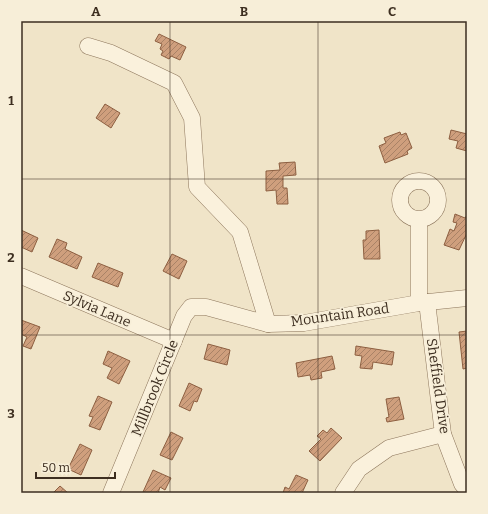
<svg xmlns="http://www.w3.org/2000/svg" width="488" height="514" font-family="Bitter,serif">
<defs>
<pattern id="building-hatch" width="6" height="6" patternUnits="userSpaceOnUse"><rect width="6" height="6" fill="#cf9f7d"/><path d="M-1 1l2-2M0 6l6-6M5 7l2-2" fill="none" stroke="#a98266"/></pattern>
</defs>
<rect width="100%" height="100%" fill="#f0e4c8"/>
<!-- building -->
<g fill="url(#building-hatch)" stroke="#8d5f41">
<polygon points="159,34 186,47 180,60 171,56 169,59 161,55 163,51 160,49 162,44 155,41"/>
<polygon points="105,104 120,113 111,128 96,118"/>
<polygon points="451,130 467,134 467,151 456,148 458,141 449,139"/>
<polygon points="400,132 401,135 406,133 412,148 407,151 408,154 385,163 379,146 386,143 384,138"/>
<polygon points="295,162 296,175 283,176 283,188 287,188 288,204 277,204 276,190 266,191 266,171 280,170 279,163"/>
<polygon points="455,214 465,218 467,215 467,233 459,250 444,245 450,229 454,231 457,223 453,222"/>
<polygon points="21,230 38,238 32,252 21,247"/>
<polygon points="379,230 380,259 364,259 363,240 366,240 366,231"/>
<polygon points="57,239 67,243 65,249 82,257 77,269 49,257"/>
<polygon points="172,254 187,261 179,279 163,271"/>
<polygon points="98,263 123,273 118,287 92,277"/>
<polygon points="21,320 40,327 31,349 23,346 27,337 21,334"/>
<polygon points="467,331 467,368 463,369 459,332"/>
<polygon points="208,344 230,350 227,365 204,359"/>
<polygon points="356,346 394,352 392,365 373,362 372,369 360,368 362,356 355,355"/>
<polygon points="108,351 130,361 119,384 107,378 112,368 103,364"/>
<polygon points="332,356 335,369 321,372 322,378 311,380 310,375 298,377 296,363"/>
<polygon points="189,383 202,389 197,402 194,401 190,411 179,406"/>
<polygon points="98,396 112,402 100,430 89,426 93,417 89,416"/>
<polygon points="399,397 404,419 387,422 386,418 389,417 386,399"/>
<polygon points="331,428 342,438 320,461 309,451 321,439 317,436 323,430 327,433"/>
<polygon points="171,432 183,438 172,460 160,455"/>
<polygon points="80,444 92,450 81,475 68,469"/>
<polygon points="153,470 171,478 165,490 160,487 158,493 144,493 143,492"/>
<polygon points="296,475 308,480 302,493 283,493 285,487 289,489"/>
<polygon points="60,486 68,493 53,493"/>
</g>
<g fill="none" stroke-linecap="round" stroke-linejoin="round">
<!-- minor casing -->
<g stroke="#8d765c" stroke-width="17">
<g id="minor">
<polyline points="88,46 111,53 174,83 192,118 197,187 240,232 268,324"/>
<circle cx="419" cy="200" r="19"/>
<polyline points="419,220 419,303"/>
<polyline points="21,276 174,341"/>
<polyline points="427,302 443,434 462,484 467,490"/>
<polyline points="111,493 184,316 191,307 206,307 268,324 304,323 419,303 467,298"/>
<polyline points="343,493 359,469 389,448 443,434"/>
</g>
</g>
<!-- minor -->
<use href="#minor" stroke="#faf1dc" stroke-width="16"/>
</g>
<!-- grid -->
<path fill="none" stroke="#3d2e20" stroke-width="1" stroke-opacity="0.55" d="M170 21V493M318 21V493M21 179H467M21 335H467"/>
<g text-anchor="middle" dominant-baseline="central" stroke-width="3.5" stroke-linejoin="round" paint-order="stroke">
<!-- street labels -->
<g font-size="14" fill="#3d2e20" stroke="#f7eed8">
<text transform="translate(97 309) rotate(23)">Sylvia Lane</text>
<text transform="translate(340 315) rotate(-8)">Mountain Road</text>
<text transform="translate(438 386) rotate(82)">Sheffield Drive</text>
<text transform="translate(155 388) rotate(-68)">Millbrook Circle</text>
</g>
</g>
<!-- border -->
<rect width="488" height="514" fill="none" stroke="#f7eed8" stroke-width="44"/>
<!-- scale -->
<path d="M36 472v6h79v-6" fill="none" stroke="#3d2e20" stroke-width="2"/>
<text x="42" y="472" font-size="12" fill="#3d2e20" stroke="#f7eed8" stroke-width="3" paint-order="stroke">50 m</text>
<rect x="22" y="22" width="444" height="470" fill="none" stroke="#3d2e20" stroke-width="1.5"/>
<g font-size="13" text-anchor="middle" font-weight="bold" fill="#3d2e20">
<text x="96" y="16">A</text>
<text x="244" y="16">B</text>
<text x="392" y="16">C</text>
<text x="11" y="105">1</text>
<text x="11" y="262">2</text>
<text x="11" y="418">3</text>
</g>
</svg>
